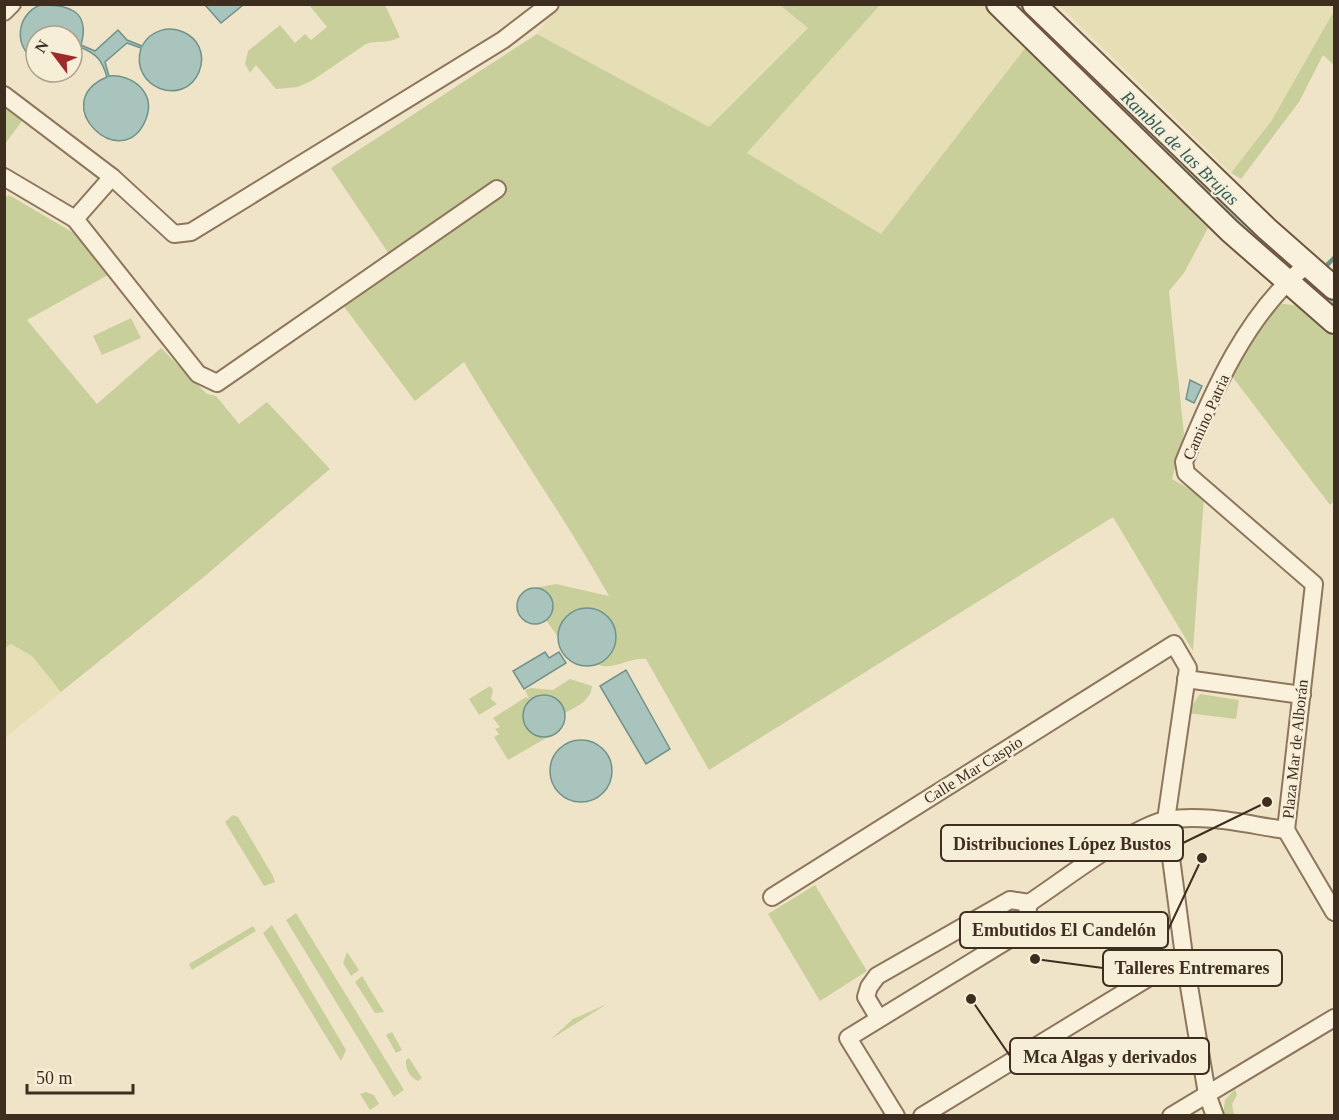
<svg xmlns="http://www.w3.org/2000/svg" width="1339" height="1120" font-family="Georgia,serif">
<rect width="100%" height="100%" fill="#f0e4c8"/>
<!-- farmland -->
<g fill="#e6deb5">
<polygon points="559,4 780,5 808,27 709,127 537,34"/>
<polygon points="1334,4 1333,15 1295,84 1272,120 1231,173 1059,5"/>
<polygon points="880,5 982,5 1026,47 881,234 747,153"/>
<polygon points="11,644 32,656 61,692 5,738 5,648"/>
</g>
<!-- green -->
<g fill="#c9cf9b">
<path d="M309 5H385L400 37C388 44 378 40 366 44L313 80 298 87 276 89 256 65 250 73 245 64 248 51 280 25 295 43 305 34 311 40 327 27Z"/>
<path d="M780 5H880L747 153 881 234 1026 47 1208 228 1184 273 1169 291 1184 434 1172 479 1204 497 1193 651 1113 517 709 770 646 659C628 657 613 672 596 664 612 656 618 641 612 624 606 619 595 609 587 609 571 607 560 623 558 637L546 620 549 617 540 589 534 588 556 584 609 596C564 516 510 441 464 362L415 401 342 304 504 190 498 180 389 254 331 168 537 34 709 127 808 28Z"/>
<polygon points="1334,11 1334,65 1323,55 1299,102 1241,179 1231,173 1272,120"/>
<polygon points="5,105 22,121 5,144"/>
<polygon points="9,195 74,233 108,275 27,320 97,404 161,348 207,394 216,396 239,424 267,402 330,469 205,576 61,692 32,656 11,644 5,648 4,198"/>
<polygon points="1278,303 1299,306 1334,335 1334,501 1330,505 1231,375"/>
<polygon points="131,318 141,338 102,355 93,336"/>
<path d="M570 679 592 686C591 701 577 706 565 713L564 709 541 738 548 737 508 760 494 737 499 734 495 729 500 727 493 718 526 697 529 699 525 690 531 688 553 690Z"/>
<polygon points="490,686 493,690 491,699 497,704 479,715 469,699"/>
<polygon points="1200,694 1239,700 1236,719 1187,713"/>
<polygon points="233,815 238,817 273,876 275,882 264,886 225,822"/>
<polygon points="815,885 867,971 820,1001 768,914"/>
<polygon points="296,913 404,1090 394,1097 286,920"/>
<polygon points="272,925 346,1050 341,1061 263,933"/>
<polygon points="253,926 256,931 192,970 189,964"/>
<polygon points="347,952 359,970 351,976 343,963"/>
<polygon points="362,976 384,1012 375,1013 355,982"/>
<polygon points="607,1004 551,1039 573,1019"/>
<polygon points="392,1032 402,1050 396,1053 386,1035"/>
<path d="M409 1058 422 1078 418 1081C410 1078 405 1068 406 1060Z"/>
<polygon points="1235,1089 1237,1095 1232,1104 1234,1115 1223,1115 1225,1100"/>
<polygon points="366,1092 374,1095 379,1104 370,1110 360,1094"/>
</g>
<!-- water -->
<g fill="#a9c4bc" stroke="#6f938a" stroke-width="1.5">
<path d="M40 5C67 4 91 10 81 45L95 51 118 30 127 40 142 46C161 12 214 34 199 72 184 108 129 88 141 48L127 43 105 62 109 76C133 74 156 93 146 119 123 177 45 103 107 77 102 60 97 54 80 47L72 57V36H36V61C13 47 16 15 40 5Z"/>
<polygon points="205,5 243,5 221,23"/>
<polygon points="1004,5 1028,5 1334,295 1334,317"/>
<polygon points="1190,380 1202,386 1194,403 1186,399"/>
<circle cx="535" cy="606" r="18"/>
<circle cx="587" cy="637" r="29"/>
<polygon points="545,652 549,658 559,652 566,663 524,689 513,671"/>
<polygon points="626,670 670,749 646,764 600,686"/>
<circle cx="544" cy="716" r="21"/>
<circle cx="581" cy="771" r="31"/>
</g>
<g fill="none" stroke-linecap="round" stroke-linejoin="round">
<!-- stream -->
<polyline stroke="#6f938a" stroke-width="4.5" points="1327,265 1334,258"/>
<!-- street casing -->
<g stroke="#8d765c" stroke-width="20">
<g id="street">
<polyline points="4,12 12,4"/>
<polyline points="4,95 112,177 174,234 191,232 503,40 550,4"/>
<polyline points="4,177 75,219 112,177"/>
<polyline points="75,219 198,374 217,383 497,189"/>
<polyline points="1186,679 1302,695"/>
<path d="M1286 830 1314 584 1186 473 1184 462C1212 393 1247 312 1307 265"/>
<polyline points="1286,830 1334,912"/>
<polyline points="772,897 1174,644 1188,668 1166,820 1184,956 1207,1094 1215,1116"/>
<path d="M878 1017 866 997 869 987 877 976 1010 900 1029 903C1060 883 1134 825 1167 820 1204 813 1249 825 1286 830"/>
<polyline points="896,1116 848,1038 1024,930 1029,903"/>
<polyline points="922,1116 1184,956"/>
<polyline points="1171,1116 1334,1018"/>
</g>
</g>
<!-- secondary casing -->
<g stroke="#6f573f" stroke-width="26">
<g id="secondary">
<polyline points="998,4 1230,231 1334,322"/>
<polyline points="1034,4 1267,229 1334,288"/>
</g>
</g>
<!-- street -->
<use href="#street" stroke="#faf1dc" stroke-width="16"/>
<!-- secondary -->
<use href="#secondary" stroke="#faf1dc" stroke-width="22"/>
</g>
<g text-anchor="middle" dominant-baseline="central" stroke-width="4.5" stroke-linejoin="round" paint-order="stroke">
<!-- street labels -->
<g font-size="16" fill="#3d2e20" stroke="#f7eed8">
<text transform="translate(1206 417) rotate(-66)">Camino Patria</text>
<text transform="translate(1295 749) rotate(-84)">Plaza Mar de Alborán</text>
<text transform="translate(973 770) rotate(-32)">Calle Mar Caspio</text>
</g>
<!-- water labels -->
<g font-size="18" font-style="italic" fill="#2f5d5a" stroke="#f7eed8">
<text transform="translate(1180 148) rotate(44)">Rambla de las Brujas</text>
</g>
</g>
<!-- callouts -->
<path fill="none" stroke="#3d2e20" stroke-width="2" d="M1267 802L1183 843M1202 858L1168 930M1035 959L1103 968M971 999L1010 1056"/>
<g fill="#3d2e20" stroke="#f7eed8" stroke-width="2">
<circle cx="1267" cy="802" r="6"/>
<circle cx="1202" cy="858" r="6"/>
<circle cx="1035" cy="959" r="6"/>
<circle cx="971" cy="999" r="6"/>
</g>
<g fill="#f7eed8" stroke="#3d2e20" stroke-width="2">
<rect x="941" y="825" width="242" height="36" rx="6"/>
<rect x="960" y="912" width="208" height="36" rx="6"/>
<rect x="1103" y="950" width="179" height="36" rx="6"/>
<rect x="1010" y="1038" width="199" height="36" rx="6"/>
</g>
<g font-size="18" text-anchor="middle" font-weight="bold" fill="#3d2e20">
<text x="1062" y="850">Distribuciones López Bustos</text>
<text x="1064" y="936">Embutidos El Candelón</text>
<text x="1192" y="974">Talleres Entremares</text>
<text x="1110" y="1063">Mca Algas y derivados</text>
</g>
<!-- border -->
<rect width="1339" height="1120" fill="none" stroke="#3d2e20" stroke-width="12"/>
<!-- north arrow -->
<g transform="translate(54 54) rotate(302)"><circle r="28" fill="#f7eed8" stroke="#ada18e" stroke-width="1.5"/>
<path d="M0-4.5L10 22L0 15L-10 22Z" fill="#9e2a2b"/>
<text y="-9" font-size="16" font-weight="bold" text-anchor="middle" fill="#3d2e20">N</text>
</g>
<!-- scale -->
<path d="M27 1084v9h106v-9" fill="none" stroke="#3d2e20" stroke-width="3"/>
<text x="36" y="1084" font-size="18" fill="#3d2e20" stroke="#f7eed8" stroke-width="4.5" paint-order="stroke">50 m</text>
</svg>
